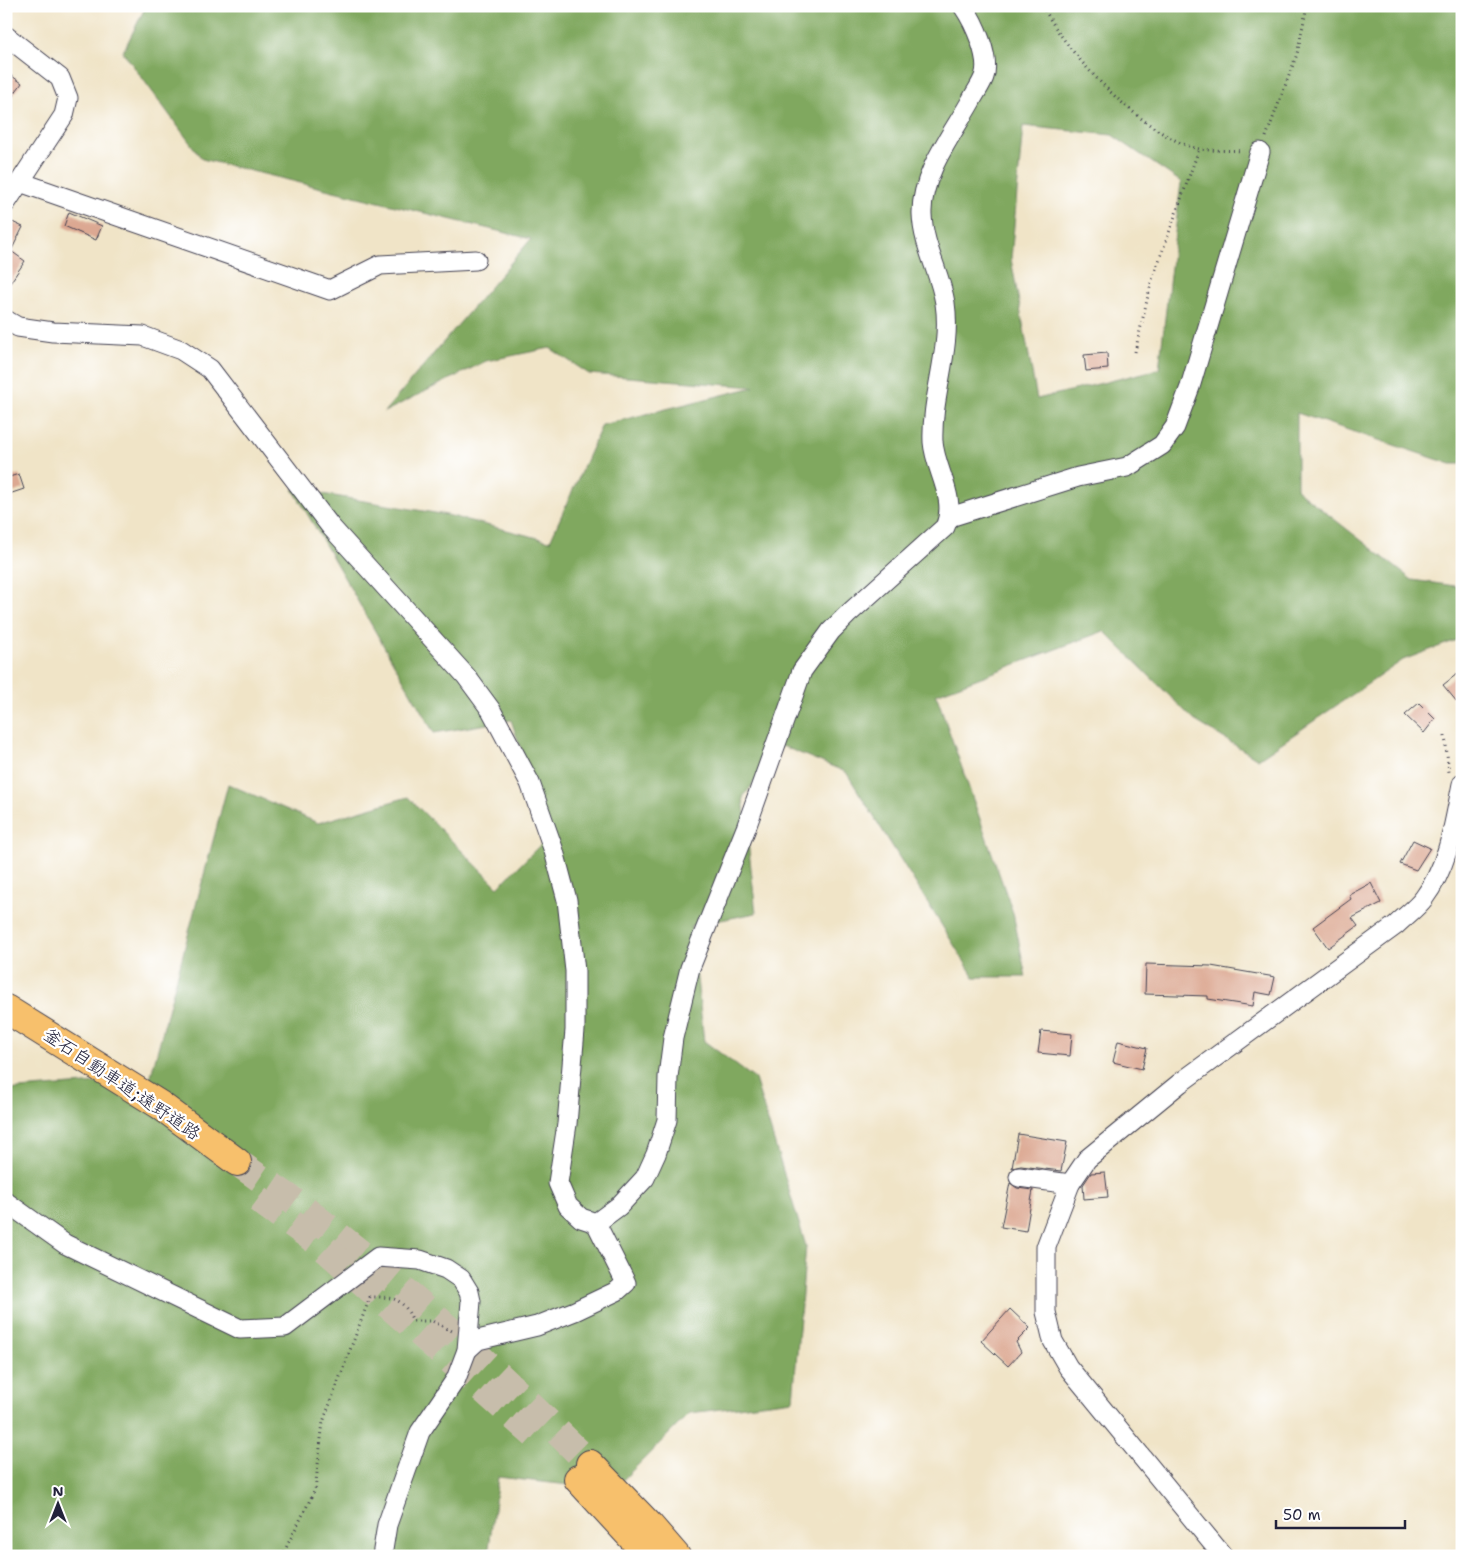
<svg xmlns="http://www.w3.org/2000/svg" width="1468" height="1562" font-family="'Shantell Sans','Klee One',sans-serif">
<rect width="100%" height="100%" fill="#fff"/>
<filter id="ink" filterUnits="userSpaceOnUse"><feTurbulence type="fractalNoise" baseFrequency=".02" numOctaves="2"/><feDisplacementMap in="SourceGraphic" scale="10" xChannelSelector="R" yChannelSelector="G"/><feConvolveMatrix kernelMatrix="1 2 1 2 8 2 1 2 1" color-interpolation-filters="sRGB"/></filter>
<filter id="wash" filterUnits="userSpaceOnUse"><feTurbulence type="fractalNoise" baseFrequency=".0096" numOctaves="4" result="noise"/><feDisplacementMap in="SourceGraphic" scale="20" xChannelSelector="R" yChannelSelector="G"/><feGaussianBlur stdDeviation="1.12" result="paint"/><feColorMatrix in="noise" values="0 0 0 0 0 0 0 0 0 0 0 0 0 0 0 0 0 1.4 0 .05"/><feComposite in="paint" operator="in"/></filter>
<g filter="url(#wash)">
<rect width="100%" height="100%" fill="#f0e4c7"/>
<!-- forest -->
<path fill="#80a85f" stroke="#51654d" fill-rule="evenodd" d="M146 6H1462V464H1451L1297 413V490L1412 580 1462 587V638L1403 660 1258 759 1194 720 1104 631 936 694 1013 913 1026 977H974L846 772 782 746 743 797 756 913 691 926 704 1041 755 1079 806 1246 793 1400 690 1413 613 1490 498 1477 488 1556H6V1090L150 1079 228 784 318 823 408 797 498 887 550 835 511 720 434 733 293 489 447 515 550 541 602 425 754 387 589 374 550 348 486 361 384 412 531 239 202 159 123 52ZM1023 126 1112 135 1181 182 1159 369 1037 399 1011 259Z"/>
<g id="blocks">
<!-- building -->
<g fill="#dca892">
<polygon points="6,72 22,83 6,105"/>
<polygon points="69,212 102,226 96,240 64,226"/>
<polygon points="6,219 23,227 11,251 25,261 6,289"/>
<polygon points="1107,353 1108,369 1086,371 1084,355"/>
<polygon points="19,474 24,489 6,495 6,478"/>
<polygon points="1462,670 1462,708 1443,685"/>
<polygon points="1419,703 1435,719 1424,733 1405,715"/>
<polygon points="1413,840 1430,848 1416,870 1400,864"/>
<polygon points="1371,883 1381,903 1352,918 1358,926 1328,948 1313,927 1351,899 1349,895"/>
<polygon points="1146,964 1211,966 1275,977 1271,995 1255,992 1253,1006 1208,999 1208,996 1145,994"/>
<polygon points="1041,1031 1072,1034 1070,1056 1038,1053"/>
<polygon points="1118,1041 1147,1048 1142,1069 1113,1062"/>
<polygon points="1018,1134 1067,1142 1061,1171 1021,1166 1012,1168"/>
<polygon points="1105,1172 1108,1197 1084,1199 1083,1185 1091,1173"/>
<polygon points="1010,1183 1017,1188 1033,1190 1026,1231 1001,1227"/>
<polygon points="1010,1309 1030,1328 1016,1342 1021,1352 1008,1366 981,1341"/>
</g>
</g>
</g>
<g filter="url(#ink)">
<use href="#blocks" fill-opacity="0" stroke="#413f50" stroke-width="1"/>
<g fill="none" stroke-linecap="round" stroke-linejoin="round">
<!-- highway-tunnel -->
<g stroke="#c7bdab" stroke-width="28" stroke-dasharray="28 14" stroke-linecap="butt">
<path d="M237 1162C260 1179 285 1194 308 1212 409 1289 501 1375 590 1464"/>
<polyline points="258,1199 319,1243 540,1440"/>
</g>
<!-- street casing -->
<g stroke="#413f50" stroke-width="21">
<g id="street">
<polyline points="6,36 60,78 68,98 64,115 6,203"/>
<polyline points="20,182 330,290 380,265 476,260"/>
<polyline points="6,320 18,327 53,332 143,336 181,350 210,369 331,527 466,676 491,710 530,783 554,851 567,900 575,971 575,1030 567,1124 558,1183 568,1206 581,1218 596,1223 626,1283 617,1291 575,1311 537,1326 478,1340 467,1350"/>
<polyline points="950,517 1078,477 1127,467 1162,445 1175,427 1190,387 1260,152"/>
<polyline points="1019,1177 1070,1184"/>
<polyline points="6,1202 65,1244 240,1329 285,1327 378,1257 420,1260 446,1269 461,1279 469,1292 471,1301 467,1350 456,1379 420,1432 387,1525 382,1556"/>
<path d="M596 1223 619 1206 645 1178 656 1154 667 1120 668 1077 673 1038 690 968 746 828 802 671 831 631 847 615 945 527C958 499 935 470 933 442 931 395 952 350 945 303 940 272 923 246 922 214 921 174 952 135 971 101 975 93 981 85 984 77 991 58 974 22 963 6"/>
<path d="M1223 1556 1068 1367 1053 1341 1046 1312V1247L1070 1184 1087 1159 1180 1083 1396 925C1405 916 1417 908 1424 898 1449 865 1454 823 1462 784"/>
</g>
</g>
<!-- highway casing -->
<g stroke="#413f50" stroke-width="30">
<g id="highway">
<polyline points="6,1009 160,1105 237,1162"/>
<polyline points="590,1464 650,1526 676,1556"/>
<polyline points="578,1479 649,1556"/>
</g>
</g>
<!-- path -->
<g stroke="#413f50" stroke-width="3" stroke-dasharray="1 4" stroke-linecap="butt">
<path d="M1043 6C1065 53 1148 140 1200 149 1214 151 1229 150 1242 151"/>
<polyline points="1266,137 1297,54 1307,6"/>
<polyline points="1135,352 1151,283 1199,149"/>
<polyline points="1445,736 1449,772"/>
<path d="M282 1556 315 1490 323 1422 370 1297C394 1297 402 1297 413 1321H432L452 1331"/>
</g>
<!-- street -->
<use href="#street" stroke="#fff" stroke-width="19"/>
<!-- highway -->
<use href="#highway" stroke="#f7c06c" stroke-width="28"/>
</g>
</g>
<g text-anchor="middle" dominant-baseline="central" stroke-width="4.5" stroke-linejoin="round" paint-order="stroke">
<!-- street labels -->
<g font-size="18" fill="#22223b" stroke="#fff">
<text transform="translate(122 1084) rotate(34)">釜石自動車道;遠野道路</text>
</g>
</g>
<!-- margin -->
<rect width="1468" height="1562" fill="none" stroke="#fff" stroke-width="25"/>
<!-- north arrow -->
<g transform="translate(58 1504)" stroke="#ffffff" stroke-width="4" paint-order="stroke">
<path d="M0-4L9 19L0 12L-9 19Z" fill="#22223b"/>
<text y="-8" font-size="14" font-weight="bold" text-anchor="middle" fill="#22223b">N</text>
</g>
<!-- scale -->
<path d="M1276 1520v8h129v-8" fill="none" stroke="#22223b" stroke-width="2.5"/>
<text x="1283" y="1520" font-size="15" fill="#22223b" stroke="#ffffff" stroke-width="4" paint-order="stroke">50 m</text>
</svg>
